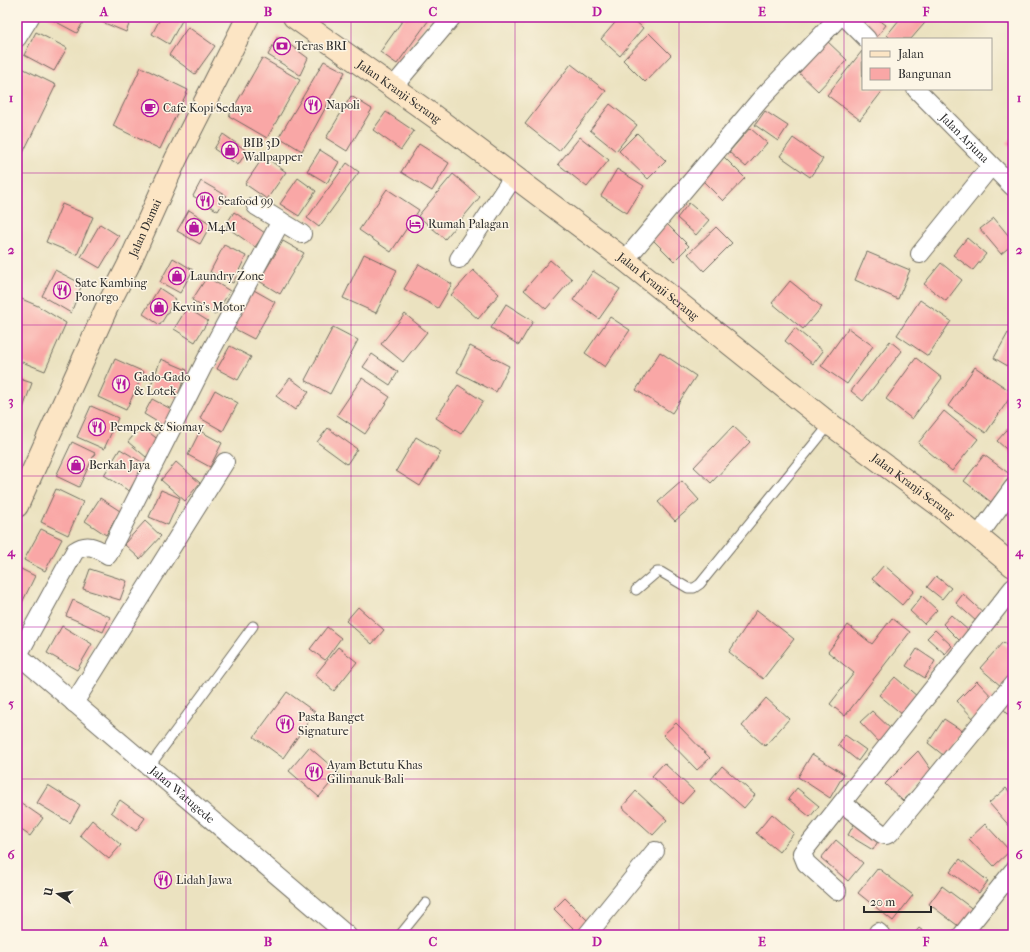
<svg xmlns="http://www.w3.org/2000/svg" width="1030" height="952" font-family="'IM FELL French Canon',serif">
<rect width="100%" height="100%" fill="#fcf5e5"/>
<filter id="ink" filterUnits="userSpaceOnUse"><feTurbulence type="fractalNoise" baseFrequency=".025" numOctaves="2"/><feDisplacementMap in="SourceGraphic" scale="8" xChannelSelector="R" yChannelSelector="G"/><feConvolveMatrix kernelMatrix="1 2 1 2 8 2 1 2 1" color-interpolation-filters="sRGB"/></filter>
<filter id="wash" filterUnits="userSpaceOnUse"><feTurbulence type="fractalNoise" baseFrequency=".012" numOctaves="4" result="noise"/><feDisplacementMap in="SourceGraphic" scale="16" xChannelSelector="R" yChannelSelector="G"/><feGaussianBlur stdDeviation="0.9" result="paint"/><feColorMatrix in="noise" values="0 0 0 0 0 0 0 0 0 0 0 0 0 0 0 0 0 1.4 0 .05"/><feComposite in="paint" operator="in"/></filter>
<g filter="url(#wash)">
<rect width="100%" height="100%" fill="#ebe2c0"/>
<g id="blocks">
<!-- building -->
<g fill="#f9a7a6">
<polygon points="47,17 86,17 77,33"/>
<polygon points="104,17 132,17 126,32 102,22"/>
<polygon points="161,17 184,17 169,44 152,34"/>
<polygon points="405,17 431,17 397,64 380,52"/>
<polygon points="620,17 631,17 643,28 620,56 601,39"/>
<polygon points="869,17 875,17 886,25 876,38 862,27"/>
<polygon points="896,17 930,17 911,39 891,39 887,35 899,20"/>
<polygon points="188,27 215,46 195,74 169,55"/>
<polygon points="36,32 67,48 54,71 24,55"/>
<polygon points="649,33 671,55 645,82 623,60"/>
<polygon points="278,36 308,58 300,75 268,55"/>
<polygon points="826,40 847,60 818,91 797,71"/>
<polygon points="862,51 863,89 884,89 860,120 827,95"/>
<polygon points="262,58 300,80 267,138 229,116"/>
<polygon points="324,61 345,72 302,151 279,137"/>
<polygon points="571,64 606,91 559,151 525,124"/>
<polygon points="20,67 56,85 21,157 17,155 17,74"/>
<polygon points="141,67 188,90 160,149 113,126"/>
<polygon points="351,96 372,109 347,151 326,138"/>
<polygon points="610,104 637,125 616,151 590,130"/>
<polygon points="765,111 788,126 778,141 755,125"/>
<polygon points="386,112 414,131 401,150 373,130"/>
<polygon points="750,128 767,143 746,167 729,152"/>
<polygon points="637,133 666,161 648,179 619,151"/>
<polygon points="223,134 247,151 238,165 214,149"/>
<polygon points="580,137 609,160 587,187 558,164"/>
<polygon points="1013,137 1013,150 1007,143"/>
<polygon points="793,138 823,159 810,177 780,156"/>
<polygon points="419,144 449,163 432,191 401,172"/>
<polygon points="320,150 339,162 327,183 307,171"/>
<polygon points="264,156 286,172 267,199 245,184"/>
<polygon points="724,157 745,178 723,201 702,180"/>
<polygon points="347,163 359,172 319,227 307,218"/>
<polygon points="617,169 644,186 627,213 601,196"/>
<polygon points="453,174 480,197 445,239 418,216"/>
<polygon points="298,178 316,191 299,216 280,204"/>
<polygon points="201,181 227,196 218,211 193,196"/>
<polygon points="387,189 419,210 391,252 359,230"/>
<polygon points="689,203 709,220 696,235 677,218"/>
<polygon points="62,204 93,217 77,255 46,242"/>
<polygon points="189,210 211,224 200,244 177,231"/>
<polygon points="234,212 265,233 255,247 225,226"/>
<polygon points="994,218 1013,241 1013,244 1001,254 980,229"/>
<polygon points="100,224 119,236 100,268 81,257"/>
<polygon points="667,224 689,246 674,261 652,239"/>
<polygon points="716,227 732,243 704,271 688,254"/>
<polygon points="967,238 986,254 973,270 953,255"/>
<polygon points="283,241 304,253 280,294 259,281"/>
<polygon points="224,245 246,256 233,283 210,272"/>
<polygon points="867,252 910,270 898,299 855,280"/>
<polygon points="364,254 397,270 376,313 343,298"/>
<polygon points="173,258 193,270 180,293 160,282"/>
<polygon points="550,260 572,279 546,309 524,290"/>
<polygon points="941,263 962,280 946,301 924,284"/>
<polygon points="419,264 452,284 438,308 404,289"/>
<polygon points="55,270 82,284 71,313 42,296"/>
<polygon points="473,270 499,294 478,319 451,295"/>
<polygon points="593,271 620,289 599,319 573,300"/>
<polygon points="207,277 230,291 215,315 192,300"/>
<polygon points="790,281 822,307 803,329 772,303"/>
<polygon points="159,288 176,299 160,325 143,314"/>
<polygon points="252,289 275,302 254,339 231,327"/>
<polygon points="17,297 38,306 66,323 45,371 17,360"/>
<polygon points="920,300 951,321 928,356 897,335"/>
<polygon points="506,304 533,321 519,345 491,328"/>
<polygon points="187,308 208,321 195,342 174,329"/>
<polygon points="405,314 427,332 403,362 381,344"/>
<polygon points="610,317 630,330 605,367 585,353"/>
<polygon points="333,327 358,340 330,394 305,380"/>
<polygon points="795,328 823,351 813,364 785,341"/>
<polygon points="848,328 873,346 847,384 821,366"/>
<polygon points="1008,333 1013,336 1013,369 994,358"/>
<polygon points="890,341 902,351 863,401 851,391"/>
<polygon points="230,346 251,357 238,380 217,369"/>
<polygon points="470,346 509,366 496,392 457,372"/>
<polygon points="660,352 696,376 672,413 636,390"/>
<polygon points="372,354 398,372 390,385 363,367"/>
<polygon points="916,358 942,378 912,419 886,399"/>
<polygon points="115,359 144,372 126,410 98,397"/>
<polygon points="161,359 187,370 177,398 150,388"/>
<polygon points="975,367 1013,393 986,433 948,406"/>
<polygon points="17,378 32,383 21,414 17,413"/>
<polygon points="290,378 309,392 295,410 276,396"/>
<polygon points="362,378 390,397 365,434 337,415"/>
<polygon points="458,385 483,401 461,434 436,418"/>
<polygon points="215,390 238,403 223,431 200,418"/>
<polygon points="152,399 173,410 164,426 144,414"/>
<polygon points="91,406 118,418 104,449 77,437"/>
<polygon points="944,411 978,439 952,471 918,443"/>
<polygon points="1013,423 1013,455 997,441"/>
<polygon points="141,426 160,441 146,457 128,442"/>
<polygon points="733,426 750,442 711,483 694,467"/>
<polygon points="328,428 357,449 347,464 317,442"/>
<polygon points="200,431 222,443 210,467 188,455"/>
<polygon points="416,437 441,452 420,486 396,471"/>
<polygon points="72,442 95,453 79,487 56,476"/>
<polygon points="120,449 145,464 129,491 104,475"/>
<polygon points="984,455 1011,475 991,502 964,481"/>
<polygon points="176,462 200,483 185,501 161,480"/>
<polygon points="682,481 699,500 675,521 658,502"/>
<polygon points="56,489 83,502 68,535 41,522"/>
<polygon points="161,490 180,498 168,525 149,517"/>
<polygon points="100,498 120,511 106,535 85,521"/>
<polygon points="145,521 161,536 140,559 124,544"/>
<polygon points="41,529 62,539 45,571 24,560"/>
<polygon points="884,565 914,591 902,605 872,579"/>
<polygon points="17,567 35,576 17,613"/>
<polygon points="90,569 127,581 120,600 83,589"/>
<polygon points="936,576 951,588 942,599 927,587"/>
<polygon points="963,594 985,614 977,622 956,603"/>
<polygon points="922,596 937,610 924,624 910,611"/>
<polygon points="73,600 110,617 103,632 66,616"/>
<polygon points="358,607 384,630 372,644 346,621"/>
<polygon points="757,610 794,639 763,679 729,652"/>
<polygon points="951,615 970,632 961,642 943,624"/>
<polygon points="892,618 910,632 845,716 830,704 854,673 828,652 848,625 872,644"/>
<polygon points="62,626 92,644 77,670 47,653"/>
<polygon points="327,627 341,638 325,660 310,649"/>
<polygon points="935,630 952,646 945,654 927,638"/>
<polygon points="1003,642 1013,651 1013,674 1002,687 980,668"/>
<polygon points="338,647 357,662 334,691 315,675"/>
<polygon points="917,649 935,661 925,678 906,666"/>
<polygon points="895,677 918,697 903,715 879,695"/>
<polygon points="977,681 995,700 975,720 957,701"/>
<polygon points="287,692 315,712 283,758 254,737"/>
<polygon points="1013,695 1013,720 1001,706"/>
<polygon points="766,698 789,719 765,746 742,726"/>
<polygon points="872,711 893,731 880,743 860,722"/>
<polygon points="944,719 964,732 943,755 928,743"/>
<polygon points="676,723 710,758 697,770 663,735"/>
<polygon points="845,735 866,750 858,761 838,745"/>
<polygon points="309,747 339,773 319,797 289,771"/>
<polygon points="918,751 932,771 903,801 885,784"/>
<polygon points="812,754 844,774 830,798 798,777"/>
<polygon points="664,763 694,791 682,804 652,776"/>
<polygon points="722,766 755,795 744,808 711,779"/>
<polygon points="48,785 80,805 70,823 37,803"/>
<polygon points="797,788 819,806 810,817 788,799"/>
<polygon points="1006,788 1013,796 1013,830 989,803"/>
<polygon points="636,791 667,820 653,835 622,807"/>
<polygon points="17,800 43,818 30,836 17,827"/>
<polygon points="120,800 145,818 136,831 111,812"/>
<polygon points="772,814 794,833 779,852 756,833"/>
<polygon points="857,819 881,836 873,850 848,835"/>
<polygon points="92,820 121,845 109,859 80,835"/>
<polygon points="985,824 1010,851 994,866 969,839"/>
<polygon points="836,840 863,863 848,881 821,858"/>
<polygon points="960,859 988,881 979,893 950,872"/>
<polygon points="878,868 913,895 893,921 858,893"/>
<polygon points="942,886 974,910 961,928 929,904"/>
<polygon points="565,898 590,923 579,934 554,909"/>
<polygon points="919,928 928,935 913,935"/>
</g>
</g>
</g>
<g filter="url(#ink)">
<use href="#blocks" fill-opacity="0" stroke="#6e6b5f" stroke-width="1"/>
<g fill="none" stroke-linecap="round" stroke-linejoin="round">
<!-- lane casing -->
<g stroke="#6e6b5f" stroke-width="11">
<g id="lane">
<polyline points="636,590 657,572 661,572 688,588 694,588 700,584 830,424"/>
<polyline points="149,767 253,626"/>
<polyline points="400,935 426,903"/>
</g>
</g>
<!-- street casing -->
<g stroke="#6e6b5f" stroke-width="20">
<g id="street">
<polyline points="845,17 867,39"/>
<polyline points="17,38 30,17"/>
<polyline points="393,87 452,17"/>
<path id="s1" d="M916 89 1013 187"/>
<polyline points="256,206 302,234"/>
<polyline points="920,254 991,166"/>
<polyline points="459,259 514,176"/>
<polyline points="625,260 760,100 839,17"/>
<polyline points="978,536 1013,488"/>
<path id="s2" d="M17 654 347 935"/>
<path d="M18 655 75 551C88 542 96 548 108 555L206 360 281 221"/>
<polyline points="74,703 225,462"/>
<polyline points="842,803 882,834 886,835 890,833 1013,684"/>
<polyline points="837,891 806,863 802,853 1013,588"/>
<polyline points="878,932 881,935"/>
<polyline points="587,935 655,851"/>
<polyline points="962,935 1013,871"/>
</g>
</g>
<!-- secondary casing -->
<g stroke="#6e6b5f" stroke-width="24">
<g id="secondary">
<path id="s3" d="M294 17 435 117 625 260 830 424 944 509 1013 566"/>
<path id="s4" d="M17 506 107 307 128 266 176 159 248 17"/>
</g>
</g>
<!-- lane -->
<use href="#lane" stroke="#fff" stroke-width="9"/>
<!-- street -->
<use href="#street" stroke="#fff" stroke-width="18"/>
<!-- secondary -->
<use href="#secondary" stroke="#fce5c4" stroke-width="22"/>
</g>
</g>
<!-- grid -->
<path fill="none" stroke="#b5179e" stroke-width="1" stroke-opacity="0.55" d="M186 17V935M351 17V935M515 17V935M679 17V935M844 17V935M17 173H1013M17 325H1013M17 476H1013M17 627H1013M17 779H1013"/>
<!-- icons -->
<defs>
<g id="bank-ring" transform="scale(0.9)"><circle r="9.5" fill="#fcf5e5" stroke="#b5179e" stroke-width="1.5"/><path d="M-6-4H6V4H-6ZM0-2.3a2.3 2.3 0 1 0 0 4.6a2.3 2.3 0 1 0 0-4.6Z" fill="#b5179e"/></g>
<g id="restaurant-ring" transform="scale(0.9)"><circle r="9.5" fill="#fcf5e5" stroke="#b5179e" stroke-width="1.5"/><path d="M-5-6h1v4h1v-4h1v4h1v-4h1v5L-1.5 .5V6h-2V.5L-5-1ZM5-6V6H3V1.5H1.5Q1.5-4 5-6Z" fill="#b5179e"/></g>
<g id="cafe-ring" transform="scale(0.9)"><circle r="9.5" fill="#fcf5e5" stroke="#b5179e" stroke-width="1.5"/><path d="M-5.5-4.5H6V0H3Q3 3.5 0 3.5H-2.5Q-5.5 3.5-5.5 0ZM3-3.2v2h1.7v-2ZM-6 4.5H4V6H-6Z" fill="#b5179e"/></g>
<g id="shop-ring" transform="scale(0.9)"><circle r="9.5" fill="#fcf5e5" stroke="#b5179e" stroke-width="1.5"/><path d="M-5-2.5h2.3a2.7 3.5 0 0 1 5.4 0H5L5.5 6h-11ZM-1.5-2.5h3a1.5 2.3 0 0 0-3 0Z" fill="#b5179e"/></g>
<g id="hotel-ring" transform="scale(0.9)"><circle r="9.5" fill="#fcf5e5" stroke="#b5179e" stroke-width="1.5"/><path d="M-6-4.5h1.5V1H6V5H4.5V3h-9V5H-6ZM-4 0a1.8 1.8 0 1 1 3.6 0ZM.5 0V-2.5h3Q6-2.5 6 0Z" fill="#b5179e"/></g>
</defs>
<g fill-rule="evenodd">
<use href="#bank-ring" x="282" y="46"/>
<use href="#restaurant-ring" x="313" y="105"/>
<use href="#cafe-ring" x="150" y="108"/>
<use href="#shop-ring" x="230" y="150"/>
<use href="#restaurant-ring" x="205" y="201"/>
<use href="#hotel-ring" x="415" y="224"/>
<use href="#shop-ring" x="194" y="227"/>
<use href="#shop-ring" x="177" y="276"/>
<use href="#restaurant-ring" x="62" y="290"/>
<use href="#shop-ring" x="159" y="307"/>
<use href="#restaurant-ring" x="121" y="384"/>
<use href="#restaurant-ring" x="97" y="427"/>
<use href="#shop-ring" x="76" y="465"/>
<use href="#restaurant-ring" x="285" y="724"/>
<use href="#restaurant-ring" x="314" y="772"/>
<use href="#restaurant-ring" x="163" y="880"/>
</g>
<g text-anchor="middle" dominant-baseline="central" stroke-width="3" stroke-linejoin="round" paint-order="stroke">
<!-- poi labels -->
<g font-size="12" fill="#2b2b2b" stroke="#fcf5e5" text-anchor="start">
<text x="295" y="46">Teras BRI</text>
<text x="326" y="105">Napoli</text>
<text x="163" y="108">Cafe Kopi Sedaya</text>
<text x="243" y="143">BIB 3D<tspan x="243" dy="14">Wallpapper</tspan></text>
<text x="218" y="201">Seafood 99</text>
<text x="428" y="224">Rumah Palagan</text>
<text x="207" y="227">M4M</text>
<text x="190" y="276">Laundry Zone</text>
<text x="75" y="283">Sate Kambing<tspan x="75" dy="14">Ponorgo</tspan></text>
<text x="172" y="307">Kevin's Motor</text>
<text x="134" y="377">Gado-Gado<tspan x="134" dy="14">&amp; Lotek</tspan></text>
<text x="110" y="427">Pempek &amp; Siomay</text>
<text x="89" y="465">Berkah Jaya</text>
<text x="298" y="717">Pasta Banget<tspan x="298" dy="14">Signature</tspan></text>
<text x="327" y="765">Ayam Betutu Khas<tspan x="327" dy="14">Gilimanuk Bali</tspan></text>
<text x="176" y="880">Lidah Jawa</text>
</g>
<!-- street labels -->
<g font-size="12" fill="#2b2b2b" stroke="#fcf5e5">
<text stroke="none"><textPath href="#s3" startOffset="129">Jalan Kranji Serang</textPath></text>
<text stroke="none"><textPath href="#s1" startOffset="69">Jalan Arjuna</textPath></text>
<text stroke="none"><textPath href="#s4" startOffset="306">Jalan Damai</textPath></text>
<text stroke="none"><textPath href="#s3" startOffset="453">Jalan Kranji Serang</textPath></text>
<text stroke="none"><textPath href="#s3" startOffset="777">Jalan Kranji Serang</textPath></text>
<text stroke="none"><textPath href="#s2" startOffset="217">Jalan Watugede</textPath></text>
</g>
</g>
<!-- margin -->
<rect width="1030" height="952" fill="none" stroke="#fcf5e5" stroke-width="44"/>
<!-- legend -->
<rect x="862" y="38" width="130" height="52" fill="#fcf5e5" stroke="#a8a49b"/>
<rect x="870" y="51" width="20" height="6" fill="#fce5c4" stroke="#a8a49b"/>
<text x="898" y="58" font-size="12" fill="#2b2b2b">Jalan</text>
<rect x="870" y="68" width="20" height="12" fill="#f9a7a6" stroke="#a8a49b"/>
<text x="898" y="78" font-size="12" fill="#2b2b2b">Bangunan</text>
<!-- north arrow -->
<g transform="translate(58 894) rotate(283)" stroke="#fcf5e5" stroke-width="3" paint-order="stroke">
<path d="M0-3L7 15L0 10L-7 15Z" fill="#2b2b2b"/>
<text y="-6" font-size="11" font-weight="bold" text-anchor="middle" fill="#2b2b2b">U</text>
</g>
<!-- scale -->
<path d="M864 906v6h67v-6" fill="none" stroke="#2b2b2b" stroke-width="2"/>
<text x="870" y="906" font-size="12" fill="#2b2b2b" stroke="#fcf5e5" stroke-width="3" paint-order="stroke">20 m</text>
<rect x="22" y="22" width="986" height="908" fill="none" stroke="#b5179e" stroke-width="1.5"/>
<g font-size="13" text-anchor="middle" font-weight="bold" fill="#b5179e">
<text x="104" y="16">A</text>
<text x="268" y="16">B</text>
<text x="433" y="16">C</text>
<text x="597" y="16">D</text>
<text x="762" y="16">E</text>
<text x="926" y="16">F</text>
<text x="11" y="102">1</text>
<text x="1019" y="102">1</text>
<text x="11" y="254">2</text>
<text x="1019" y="254">2</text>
<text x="11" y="405">3</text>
<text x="1019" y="405">3</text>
<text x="11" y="556">4</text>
<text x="1019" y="556">4</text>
<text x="11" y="708">5</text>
<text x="1019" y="708">5</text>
<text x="11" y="859">6</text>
<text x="1019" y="859">6</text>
<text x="104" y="946">A</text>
<text x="268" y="946">B</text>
<text x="433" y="946">C</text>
<text x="597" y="946">D</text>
<text x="762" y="946">E</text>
<text x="926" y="946">F</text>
</g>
</svg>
